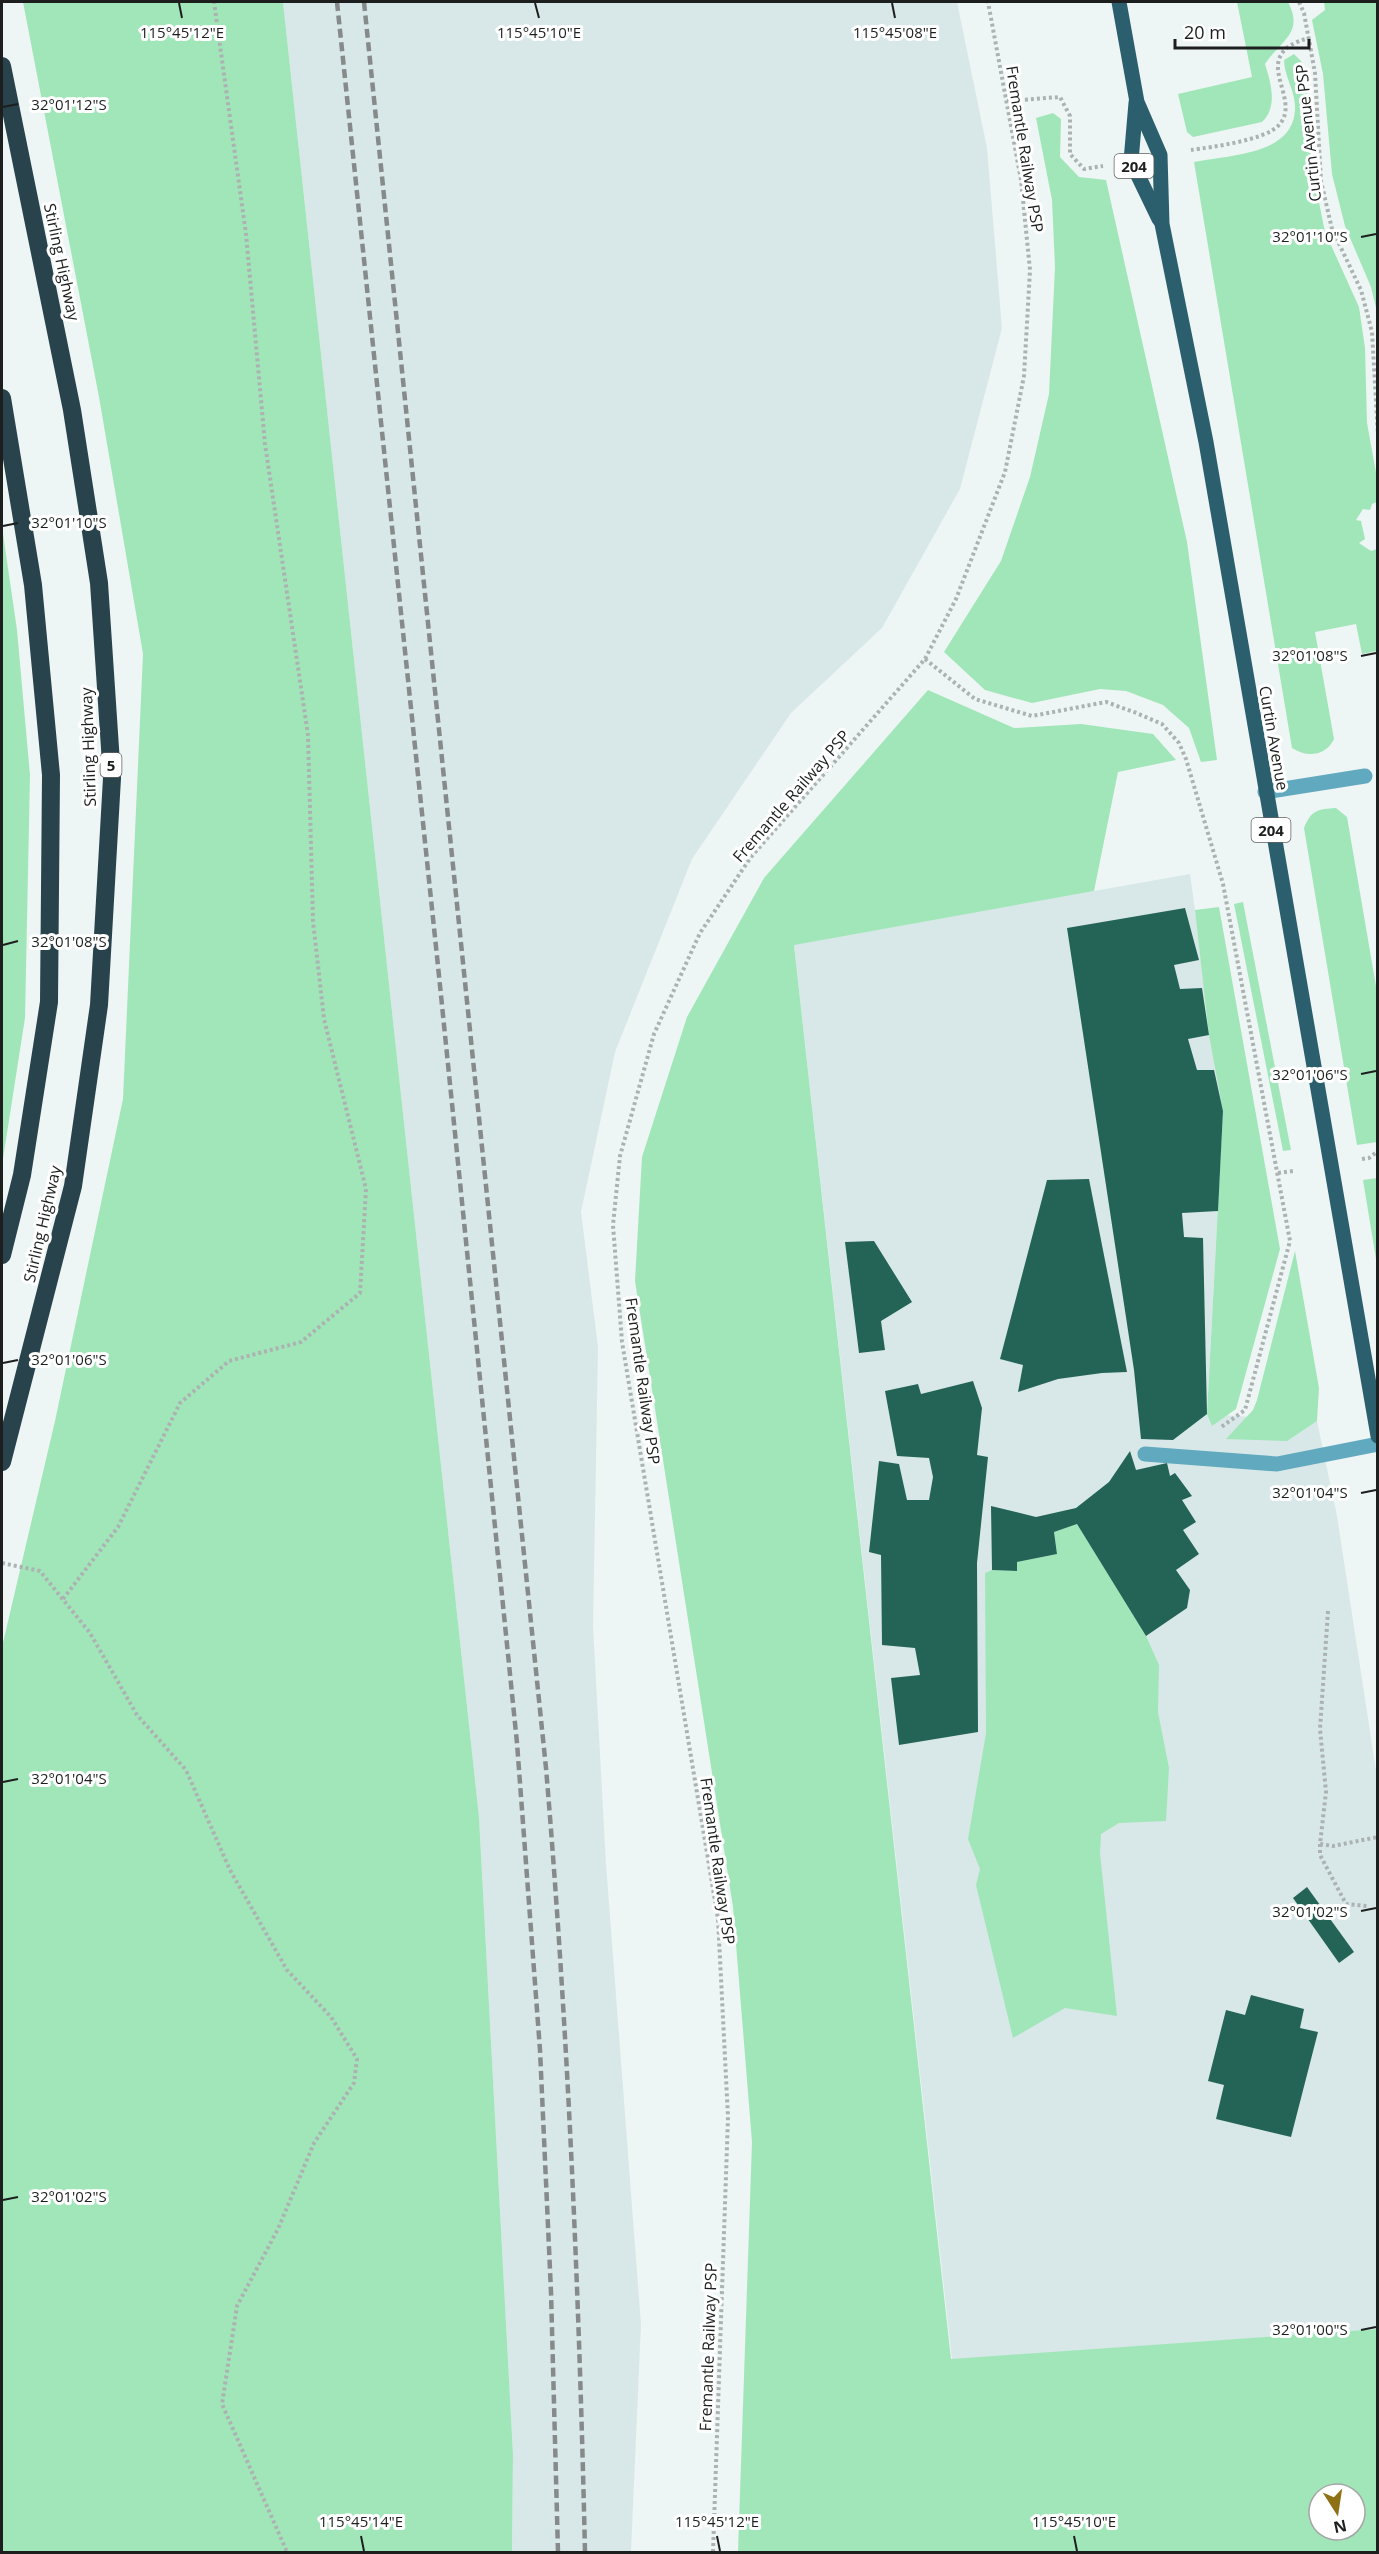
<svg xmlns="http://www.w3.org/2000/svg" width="1379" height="2554" font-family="'Open Sans',sans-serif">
<rect width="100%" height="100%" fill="#eef5f5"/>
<!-- built -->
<g fill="#d8e8e8">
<polygon points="283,2 957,2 987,148 1002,328 960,489 882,628 791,713 692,859 615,1052 581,1212 598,1347 593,1626 606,1864 641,2324 631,2552 512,2552 513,2454 479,1817"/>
<polygon points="1190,874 1223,1111 1207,1414 1317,1421 1337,1516 1377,1777 1377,2329 952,2360 794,944"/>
</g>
<!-- green -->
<g fill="#a1e6b9" fill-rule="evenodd">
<polygon points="23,2 283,2 479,1817 513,2454 512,2552 2,2552 2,1647 55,1421 123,1099 143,654 99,397"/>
<path d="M1237 2H1288C1304 33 1282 39 1265 64 1271 83 1278 107 1262 122L1193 137 1187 132 1178 94 1252 77Z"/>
<polygon points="1324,2 1377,2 1377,312 1371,287 1345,226 1332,174 1323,74 1312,20 1325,10"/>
<path d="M1294 54 1301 61 1306 74 1311 163 1325 232 1359 307 1365 348 1367 423 1377 478V502L1372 504 1370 510 1363 509 1356 520 1361 521 1365 539 1359 543 1371 551 1377 549V651L1362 654 1356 624 1315 632 1334 739C1326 756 1307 758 1292 748L1194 162C1231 155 1297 155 1295 105 1294 89 1284 75 1284 60Z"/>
<polygon points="1053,113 1061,119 1060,157 1079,177 1106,180 1187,542 1217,760 1201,762 1189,728 1163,705 1126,691 1100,689 1032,703 985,690 944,652 1001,561 1030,477 1049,394 1055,267 1052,200 1036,118"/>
<polygon points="2,527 17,630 30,775 25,1018 2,1165"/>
<path d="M928 690 1014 728 1081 724 1153 734 1176 760 1118 772 1094 891 794 945 951 2359 1377 2329V2552H738L752 2142 733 1907 635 1281 642 1157 687 1017 764 878ZM1319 2494H1355V2530H1319Z"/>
<path d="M1336 808 1347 817 1377 992V1142L1357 1145 1304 828C1311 810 1318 809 1336 808Z"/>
<polygon points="1243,902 1291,1150 1283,1151 1234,904"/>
<polygon points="1219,907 1280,1249 1236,1409 1212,1426 1207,1414 1223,1111 1209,1035 1195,910"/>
<polygon points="1377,1178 1378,1178 1377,1265 1363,1180"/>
<polygon points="1295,1251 1319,1388 1317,1421 1287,1441 1226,1439 1253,1410 1257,1400"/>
<polygon points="1077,1524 1146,1636 1159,1665 1158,1712 1169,1768 1166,1821 1119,1823 1101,1834 1100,1853 1117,2016 1065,2008 1013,2038 976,1885 980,1869 968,1839 986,1733 985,1573 992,1570 1017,1571 1017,1562 1057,1554 1054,1532"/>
</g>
<!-- building -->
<g fill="#246457">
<polygon points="1185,908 1199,960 1174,965 1180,989 1202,988 1209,1035 1188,1039 1197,1070 1214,1070 1223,1111 1218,1211 1182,1213 1184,1237 1203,1238 1207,1414 1173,1440 1141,1439 1134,1370 1067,928"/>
<polygon points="1089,1179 1127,1372 1102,1373 1058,1379 1018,1392 1023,1365 1000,1359 1047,1180"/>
<polygon points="874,1241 912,1302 881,1321 885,1350 859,1353 845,1242"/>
<polygon points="973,1381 982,1408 977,1455 988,1457 977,1563 978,1732 899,1745 891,1678 920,1675 915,1648 882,1645 881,1555 869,1552 879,1461 899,1464 907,1500 929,1500 933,1477 929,1458 897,1456 885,1391 918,1384 921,1394"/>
<polygon points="1130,1451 1136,1470 1167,1463 1170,1476 1175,1473 1192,1496 1182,1500 1196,1522 1183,1530 1199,1554 1176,1570 1190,1590 1187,1608 1146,1636 1077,1524 1054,1532 1057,1554 1017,1562 1017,1571 992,1570 991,1506 1036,1517 1076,1508 1109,1482"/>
<polygon points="1307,1887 1354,1952 1339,1963 1293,1898"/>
<polygon points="1251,1995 1304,2009 1300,2028 1318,2032 1291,2137 1216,2119 1224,2085 1208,2081 1226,2010 1245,2015"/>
</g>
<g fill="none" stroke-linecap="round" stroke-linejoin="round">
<!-- path -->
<g stroke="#acb2b2" stroke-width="4" stroke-dasharray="3 3" stroke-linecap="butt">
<polyline points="1299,2 1304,13 1315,73 1321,181 1332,229 1361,290 1372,332 1378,435"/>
<polyline points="1007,101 1060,97 1070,116 1070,154 1084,169 1103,166"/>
<path d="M1191 150C1212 147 1266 140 1279 125 1304 98 1245 55 1309 38"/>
<polyline points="925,659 975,699 1032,716 1106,702 1134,712 1162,724 1179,743 1186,759 1223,884 1290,1241 1245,1410 1220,1428"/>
<polyline points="1362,1159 1369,1158 1378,1151"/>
<polyline points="1278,1173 1293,1171"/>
<polyline points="2,1563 40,1571 90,1633 137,1715 186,1770 230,1870 287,1970 331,2017 357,2059 354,2083 314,2143 278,2229 237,2306 222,2404 287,2552"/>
<polyline points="63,1599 118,1527 180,1403 229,1361 301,1342 360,1293 366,1189 324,1019 313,921 308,735 265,444 246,234 214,2"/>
<polyline points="1328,1611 1320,1729 1326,1792 1320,1844 1333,1846 1378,1837"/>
<polyline points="1320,1844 1320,1855 1346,1904 1367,1906"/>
<polyline points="713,2552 728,2117 718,1919 622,1342 613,1225 620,1156 654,1034 700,933 751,857 925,659 956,599 1005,472 1024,376 1030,270 1021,180 988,2"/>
</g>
<!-- minor -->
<g stroke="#61a9bf" stroke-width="15">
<polyline points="1265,792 1365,776"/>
<polyline points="1145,1454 1277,1464 1378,1444"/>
</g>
<!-- major -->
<g stroke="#2c5f6e" stroke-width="15">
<polyline points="1119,2 1137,102 1160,155 1162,224 1206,442 1378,1436"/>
<polyline points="1136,103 1131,161 1159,219"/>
</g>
<!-- highway -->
<g stroke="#29434c" stroke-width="18">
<polyline points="2,66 72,410 99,583 112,778 99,1005 73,1186 2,1462"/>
<polyline points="2,398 33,585 51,775 49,1002 22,1175 2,1255"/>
</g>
<!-- rail -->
<g stroke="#868a8a" stroke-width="4.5" stroke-dasharray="9 4.5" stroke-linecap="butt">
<polyline points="337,2 438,966 517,1743 540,2050 551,2292 558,2552"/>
<path d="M364 2 546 1768C568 2030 579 2291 585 2552"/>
</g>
</g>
<!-- ticks -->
<path fill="none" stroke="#1d1f1f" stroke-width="2" d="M179 3 182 18M535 3 539 18M892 3 895 18M3 107 18 104M1361 237 1376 234M3 526 18 523M1361 656 1376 653M3 945 18 941M1361 1074 1376 1071M3 1363 18 1360M1361 1493 1376 1490M3 1782 18 1779M1361 1911 1376 1908M3 2200 18 2197M1361 2330 1376 2327M361 2536 364 2551M717 2536 720 2551M1074 2536 1077 2551"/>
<g text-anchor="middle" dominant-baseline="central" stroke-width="6" stroke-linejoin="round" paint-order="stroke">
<!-- shield labels -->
<g fill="#fff" stroke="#616262" stroke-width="1.5">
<rect x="1114.5" y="154" width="39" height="24" rx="4.5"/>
<rect x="100.5" y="753" width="21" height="24" rx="4.5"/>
<rect x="1251.5" y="818" width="39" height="24" rx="4.5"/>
</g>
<g font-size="15" font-weight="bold" fill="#1d1f1f">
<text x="1134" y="166">204</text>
<text x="111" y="765">5</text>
<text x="1271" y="830">204</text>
</g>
<!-- street labels -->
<g font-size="16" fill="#1d1f1f" stroke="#fff">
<text transform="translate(1308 133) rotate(-96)">Curtin Avenue PSP</text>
<text transform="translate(1025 149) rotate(81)">Fremantle Railway PSP</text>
<text transform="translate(62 262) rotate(78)">Stirling Highway</text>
<text transform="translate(1274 738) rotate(80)">Curtin Avenue</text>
<text transform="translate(88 747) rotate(-92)">Stirling Highway</text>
<text transform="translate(791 796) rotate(-49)">Fremantle Railway PSP</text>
<text transform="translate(42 1224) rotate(-77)">Stirling Highway</text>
<text transform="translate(643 1381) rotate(82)">Fremantle Railway PSP</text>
<text transform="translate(718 1861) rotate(82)">Fremantle Railway PSP</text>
<text transform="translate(708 2347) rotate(-88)">Fremantle Railway PSP</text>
</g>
</g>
<g font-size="15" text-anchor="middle" fill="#1d1f1f" stroke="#fff" stroke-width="6" stroke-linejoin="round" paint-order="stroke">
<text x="182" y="38">115°45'12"E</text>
<text x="539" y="38">115°45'10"E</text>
<text x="895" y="38">115°45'08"E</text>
<text x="69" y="110">32°01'12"S</text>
<text x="1310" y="242">32°01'10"S</text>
<text x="69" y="528">32°01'10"S</text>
<text x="1310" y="661">32°01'08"S</text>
<text x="69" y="947">32°01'08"S</text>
<text x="1310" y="1080">32°01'06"S</text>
<text x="69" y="1365">32°01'06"S</text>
<text x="1310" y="1498">32°01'04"S</text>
<text x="69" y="1784">32°01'04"S</text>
<text x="1310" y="1917">32°01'02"S</text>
<text x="69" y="2202">32°01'02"S</text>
<text x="1310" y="2335">32°01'00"S</text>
<text x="361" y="2527">115°45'14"E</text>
<text x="717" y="2527">115°45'12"E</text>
<text x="1074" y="2527">115°45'10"E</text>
</g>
<!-- border -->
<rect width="1379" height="2554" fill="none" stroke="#1d1f1f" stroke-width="6"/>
<!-- north arrow -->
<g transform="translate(1337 2512) rotate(168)"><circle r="28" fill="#ffffff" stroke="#a5a5a5" stroke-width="1.5"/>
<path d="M0-4.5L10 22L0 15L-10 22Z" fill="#8e7115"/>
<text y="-9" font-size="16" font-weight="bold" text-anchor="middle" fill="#1d1f1f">N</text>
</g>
<!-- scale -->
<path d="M1175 39v9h134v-9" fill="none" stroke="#1d1f1f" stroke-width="3"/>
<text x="1184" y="39" font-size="18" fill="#1d1f1f" stroke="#ffffff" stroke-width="4.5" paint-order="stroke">20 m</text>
</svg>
